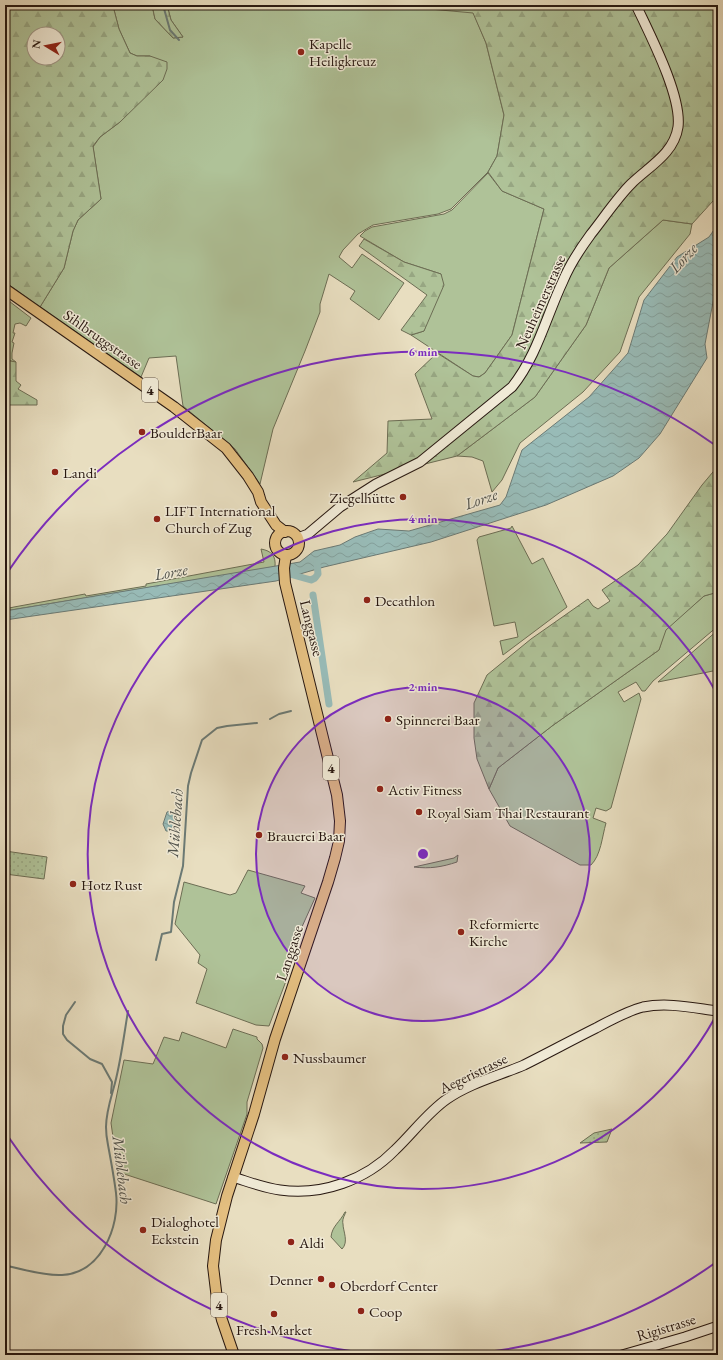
<svg xmlns="http://www.w3.org/2000/svg" width="723" height="1360" font-family="'EB Garamond',serif">
<defs>
<pattern id="forest-firs" width="22" height="20" patternUnits="userSpaceOnUse"><rect width="22" height="20" fill="#afc298"/><path d="M5 1l3.5 6h-7zM16 11l3.5 6h-7z" fill="#97a682"/></pattern>
<pattern id="park-dots" width="8" height="8" patternUnits="userSpaceOnUse"><rect width="8" height="8" fill="#afc298"/><path d="M2 2h.1M6 6h.1" fill="none" stroke="#97a682" stroke-width="1.8" stroke-linecap="round"/></pattern>
<pattern id="water-waves" width="16" height="10" patternUnits="userSpaceOnUse"><rect width="16" height="10" fill="#98bbb7"/><path d="M0 5q4-4 8 0t8 0" fill="none" stroke="#83a09c"/></pattern>
</defs>
<rect width="100%" height="100%" fill="#e8dec0"/>
<filter id="stains"><feTurbulence type="fractalNoise" baseFrequency=".005" numOctaves="4"/><feColorMatrix values="0 0 0 0 .2 0 0 0 0 .09 0 0 0 0 .02 0 0 0 .5 -.17"/></filter>
<radialGradient id="worn" r=".72"><stop offset=".6" stop-color="#630" stop-opacity="0"/><stop offset="1" stop-color="#630" stop-opacity=".3"/></radialGradient>
<!-- grass -->
<g fill="#afc298" stroke="#6c6d54">
<polygon points="111,5 152,5 155,19 173,38 183,37 171,20 167,5 401,5 408,7 473,12 486,43 504,115 497,156 488,172 451,209 438,214 373,225 358,234 343,250 339,257 352,268 362,254 404,283 379,320 350,299 355,291 329,274 320,304 320,312 305,351 273,429 260,484 235,449 183,406 176,356 149,358 141,377 40,307 64,268 73,231 78,220 101,199 93,147 100,137 120,122 150,56 137,56 130,53 119,29 113,6"/>
<polygon points="488,173 502,191 544,209 512,335 485,373 479,377 473,376 411,335 424,331 441,274 404,262 360,236 365,231 372,227 444,214 452,210"/>
<polygon points="663,220 692,224 690,234 639,297 620,352 583,392 520,443 502,480 492,492 483,461 472,457 457,456 535,397 586,325 609,268"/>
<polygon points="5,298 31,318 26,326 20,323 15,324 13,333 15,333 12,342 14,343 12,353 12,359 16,362 5,360"/>
<polygon points="512,526 532,564 543,558 567,607 503,655 500,641 518,637 515,622 494,626 477,540 479,537 511,528"/>
<path d="M261 549C272 551 276 556 275 567L5 611V609L14 607 85 594 86 596 146 586V584L264 562Z"/>
<path d="M718 592V626L653 681 645 691H642L636 682 618 692 624 702 639 693 641 699 611 808 606 811 596 808 593 818 606 823C602 837 601 855 591 865H580L510 826 489 789 498 768 552 726 659 650 665 630 704 596Z"/>
<polygon points="718,630 718,670 658,682"/>
<path d="M458 855 457 862C442 867 430 869 414 867L454 858Z"/>
<polygon points="248,870 305,886 301,893 315,898 296,940 289,973 269,1026 256,1025 196,1003 207,969 198,963 200,955 175,924 184,882 230,895 236,893"/>
<polygon points="233,1029 257,1037 257,1039 262,1044 263,1048 247,1102 247,1114 216,1204 118,1172 111,1123 124,1060 153,1064 164,1037 179,1041 182,1032 226,1048"/>
<path d="M345 1212H346C344 1216 342 1220 343 1224 343 1231 349 1242 342 1249L331 1237C332 1226 340 1222 345 1212Z"/>
</g>
<!-- forest -->
<g fill="url(#forest-firs)" stroke="#6c6d54" fill-rule="evenodd">
<path d="M5 5H111L113 6 119 29 130 53 137 56H150L167 62V69L163 80 120 122 100 137 93 146 101 199 78 220 73 231 64 268 40 307 5 282ZM34 34H58V58H34Z"/>
<polygon points="152,5 167,5 171,20 183,37 173,38 155,19"/>
<polygon points="401,5 718,5 718,203 713,201 692,224 663,220 609,268 586,325 535,397 457,456 353,482 387,453 388,421 432,419 415,374 437,353 473,376 479,377 485,373 512,335 544,209 502,191 488,172 497,156 504,115 486,43 473,13 408,7"/>
<polygon points="364,239 404,262 441,274 444,285 424,331 411,335 401,330 427,295 359,246"/>
<polygon points="5,360 16,362 16,381 21,385 18,389 37,400 37,405 5,405"/>
<polygon points="718,466 718,592 704,596 666,630 659,650 552,726 498,768 489,789 477,759 474,738 474,703 487,675 531,639 588,599 593,606 598,609 610,601 602,590 638,565 667,534 702,485"/>
</g>
<!-- park -->
<g fill="url(#park-dots)" stroke="#6c6d54">
<polygon points="5,851 47,857 44,879 5,874"/>
<polygon points="612,1129 607,1142 580,1143 594,1133"/>
</g>
<!-- water -->
<g fill="url(#water-waves)" stroke="#6b7a75">
<polygon points="718,224 718,276 705,344 707,358 660,434 639,458 613,476 546,505 431,542 324,567 276,581 5,620 5,611 300,562 314,551 340,545 355,537 378,529 409,531 500,505 506,497 522,450 589,397 628,353 644,300 677,257 709,237"/>
<polygon points="170,811 175,813 176,818 173,831 166,831 163,824 167,812"/>
</g>
<g fill="none" stroke-linecap="round" stroke-linejoin="round">
<!-- stream -->
<g stroke="#6b7a75" stroke-width="2">
<polyline points="163,5 170,30 179,40"/>
<polyline points="270,719 279,714 291,711"/>
<polyline points="156,960 162,934 171,932 174,902 183,866 188,786 191,773 202,740 217,728 227,726 257,723"/>
<polyline points="75,1002 66,1015 63,1026 63,1034 67,1040 90,1059 102,1064 112,1082 111,1093"/>
<path d="M8 1266C24 1270 46 1276 62 1275 101 1273 120 1227 116 1193 114 1177 111 1161 108 1145 107 1140 106 1133 106 1127 106 1112 111 1098 115 1083 121 1060 124 1035 128 1011"/>
</g>
<!-- canal -->
<g stroke="#98bbb7" stroke-width="7">
<polyline points="286,573 311,580 315,578 318,574 317,563"/>
<polyline points="313,595 329,704"/>
</g>
<!-- secondary casing -->
<g stroke="#281811" stroke-width="11">
<g id="secondary">
<path d="M298 538 308 534 340 507 376 484 420 462 512 387C537 356 546 317 563 281 570 264 580 249 591 234 603 219 617 198 631 184 648 167 674 154 678 127 682 96 650 35 636 5"/>
<path d="M233 1177C249 1182 264 1188 280 1190 322 1196 366 1180 395 1150 412 1134 428 1112 447 1099 470 1083 498 1076 524 1065 548 1053 572 1040 596 1028 611 1020 627 1011 643 1007 668 1002 694 1008 718 1011"/>
<polyline points="622,1355 685,1337 718,1326"/>
</g>
</g>
<!-- primary casing -->
<g stroke="#281811" stroke-width="12">
<g id="primary">
<polyline points="5,289 174,407 226,448 248,476 258,492 261,502 276,525 285,532"/>
<circle cx="287" cy="543" r="12"/>
<polyline points="234,1355 222,1320 217,1299 213,1266 216,1240 227,1196 254,1114 275,1039 328,882 335,858 339,841 340,821 337,795 285,583 284,568 286,555"/>
</g>
</g>
<!-- secondary -->
<use href="#secondary" stroke="#f0ead6" stroke-width="9"/>
<!-- primary -->
<use href="#primary" stroke="#e4bf80" stroke-width="10"/>
</g>
<!-- distance rings -->
<circle cx="423" cy="854" r="167" fill="#7b2cbf" fill-opacity=".12"/>
<g fill="none" stroke="#7b2cbf" stroke-width="2">
<circle cx="423" cy="854" r="167"/>
<path d="M717 1014A335 335 0 1 1 717 694"/>
<path d="M715 1263A502 502 0 0 1 458 1355M388 1355A502 502 0 0 1 7 1135M7 573A502 502 0 0 1 715 445"/>
</g>
<!-- markers -->
<g fill="#8f2418" stroke="#f0ead6" stroke-width="1.5">
<circle cx="301" cy="52" r="4"/>
<circle cx="142" cy="432" r="4"/>
<circle cx="55" cy="472" r="4"/>
<circle cx="403" cy="497" r="4"/>
<circle cx="157" cy="519" r="4"/>
<circle cx="367" cy="600" r="4"/>
<circle cx="388" cy="719" r="4"/>
<circle cx="380" cy="789" r="4"/>
<circle cx="419" cy="812" r="4"/>
<circle cx="259" cy="835" r="4"/>
<circle cx="73" cy="884" r="4"/>
<circle cx="461" cy="932" r="4"/>
<circle cx="285" cy="1057" r="4"/>
<circle cx="143" cy="1230" r="4"/>
<circle cx="291" cy="1242" r="4"/>
<circle cx="321" cy="1279" r="4"/>
<circle cx="332" cy="1285" r="4"/>
<circle cx="361" cy="1311" r="4"/>
<circle cx="274" cy="1314" r="4"/>
</g>
<g text-anchor="middle" dominant-baseline="central" stroke-width="3" stroke-linejoin="round" paint-order="stroke">
<!-- shield labels -->
<g fill="#f0ead6" stroke="#64574c" stroke-width="1">
<rect x="142" y="378" width="16" height="24" rx="3"/>
<rect x="323" y="756" width="16" height="24" rx="3"/>
<rect x="211" y="1293" width="16" height="24" rx="3"/>
</g>
<g font-size="14" font-weight="bold" fill="#281811">
<text x="150" y="390">4</text>
<text x="331" y="768">4</text>
<text x="219" y="1305">4</text>
</g>
<!-- poi labels -->
<g font-size="15" fill="#281811" stroke="#f0ead6" text-anchor="start">
<text x="309" y="43">Kapelle<tspan x="309" dy="17">Heiligkreuz</tspan></text>
<text x="150" y="432">BoulderBaar</text>
<text x="63" y="472">Landi</text>
<text x="395" y="497" text-anchor="end">Ziegelhütte</text>
<text x="165" y="510">LIFT International<tspan x="165" dy="17">Church of Zug</tspan></text>
<text x="375" y="600">Decathlon</text>
<text x="396" y="719">Spinnerei Baar</text>
<text x="388" y="789">Activ Fitness</text>
<text x="427" y="812">Royal Siam Thai Restaurant</text>
<text x="267" y="835">Brauerei Baar</text>
<text x="81" y="884">Hotz Rust</text>
<text x="469" y="923">Reformierte<tspan x="469" dy="17">Kirche</tspan></text>
<text x="293" y="1057">Nussbaumer</text>
<text x="151" y="1221">Dialoghotel<tspan x="151" dy="17">Eckstein</tspan></text>
<text x="299" y="1242">Aldi</text>
<text x="313" y="1279" text-anchor="end">Denner</text>
<text x="340" y="1285">Oberdorf Center</text>
<text x="369" y="1311">Coop</text>
<text x="274" y="1329" text-anchor="middle">Fresh Market</text>
</g>
<!-- street labels -->
<g font-size="15" fill="#281811" stroke="#f0ead6">
<text transform="translate(540 302) rotate(-66)">Neuheimerstrasse</text>
<text transform="translate(103 339) rotate(35)">Sihlbruggstrasse</text>
<text transform="translate(312 628) rotate(76)">Langgasse</text>
<text transform="translate(289 953) rotate(-72)">Langgasse</text>
<text transform="translate(473 1073) rotate(-26)">Aegeristrasse</text>
<text transform="translate(666 1327) rotate(-17)">Rigistrasse</text>
</g>
<!-- water labels -->
<g font-size="16" font-style="italic" fill="#4f514b" stroke="#f0ead6">
<text transform="translate(683 258) rotate(-48)">Lorze</text>
<text transform="translate(481 499) rotate(-19)">Lorze</text>
<text transform="translate(171 572) rotate(-10)">Lorze</text>
<text transform="translate(175 823) rotate(-86)">Mühlebach</text>
<text transform="translate(122 1170) rotate(83)">Mühlebach</text>
</g>
</g>
<circle cx="423" cy="854" r="6" fill="#7b2cbf" stroke="#f0ead6" stroke-width="2"/>
<g font-size="12" text-anchor="middle" font-weight="bold" fill="#7b2cbf" stroke="#f0ead6" stroke-width="3" stroke-linejoin="round" paint-order="stroke">
<text x="423" y="356">6 min</text>
<text x="423" y="523">4 min</text>
<text x="423" y="691">2 min</text>
</g>
<!-- margin -->
<rect width="723" height="1360" fill="none" stroke="#e8dec0" stroke-width="20"/>
<rect x="6" y="6" width="711" height="1348" fill="none" stroke="#281811" stroke-width="2"/>
<rect x="10" y="10" width="703" height="1340" fill="none" stroke="#281811"/>
<!-- north arrow -->
<g transform="translate(46 46) rotate(280)"><circle r="19" fill="#f0ead6" stroke="#a09687"/>
<path d="M0-3L7 15L0 10L-7 15Z" fill="#8f2418"/>
<text y="-6" font-size="11" font-weight="bold" text-anchor="middle" fill="#281811">N</text>
</g>
<rect width="100%" height="100%" filter="url(#stains)"/>
<rect width="100%" height="100%" fill="url(#worn)"/>
</svg>
